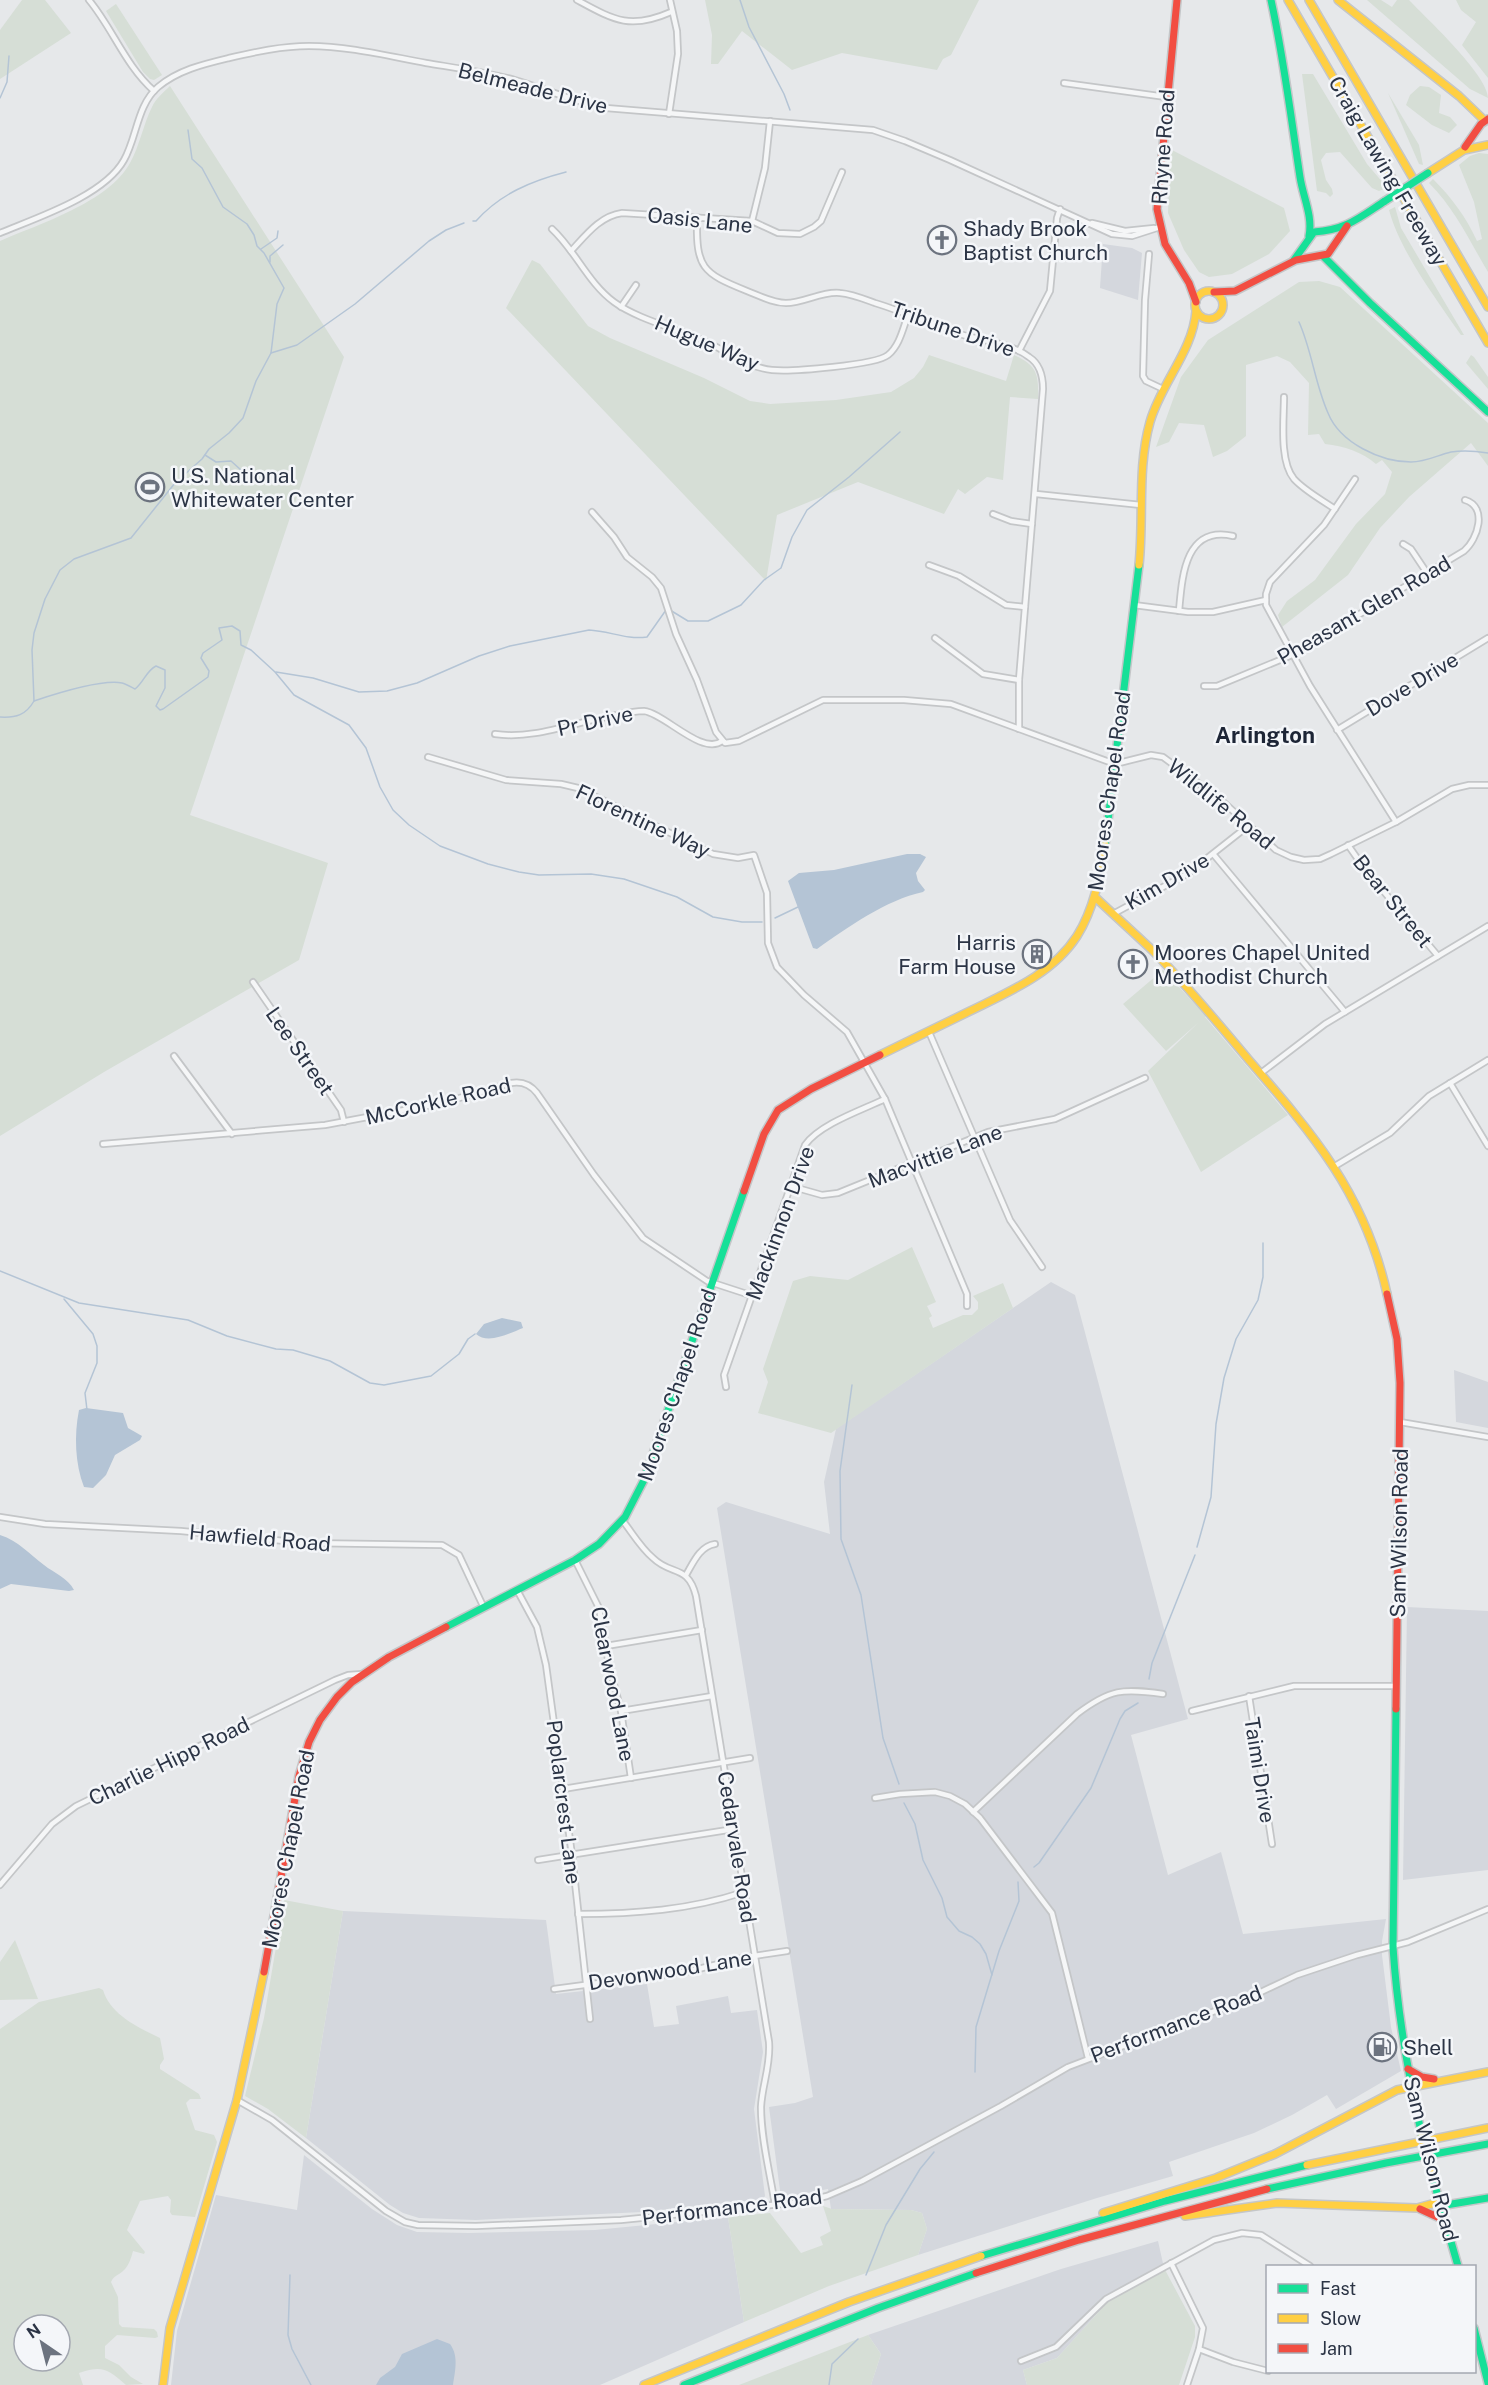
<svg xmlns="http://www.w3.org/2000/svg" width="1488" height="2385" font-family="'Public Sans',sans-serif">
<rect width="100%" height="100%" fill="#e6e8ea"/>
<!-- built -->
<g fill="#d4d7dd">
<polygon points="1103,244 1132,248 1142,253 1138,300 1100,288"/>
<polygon points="1051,1282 1075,1295 1188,1719 1131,1735 1168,1875 1221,1852 1243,1934 1386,1919 1382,1941 1382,1955 1391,2027 1401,2071 1336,2109 1327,2095 1292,2115 1254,2133 1169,2162 1173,2176 1097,2198 918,2255 927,2229 922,2213 911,2210 831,2209 828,2189 781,2198 769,2107 795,2103 813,2097 717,1508 726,1502 830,1534 824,1482 836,1429"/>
<polygon points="1454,1370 1488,1382 1488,1428 1456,1422"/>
<polygon points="1407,1607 1488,1611 1488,1870 1403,1880"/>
<polygon points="343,1911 546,1920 556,1994 647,1984 654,2027 679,2024 676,2006 728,1996 731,2013 757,2010 763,2052 754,2109 765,2196 763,2199 642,2212 476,2220 419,2218 403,2213 390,2205 306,2138"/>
<polygon points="304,2155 372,2209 397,2225 417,2232 469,2233 595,2230 728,2217 744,2322 600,2385 171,2385 177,2331 216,2195 297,2210"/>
<polygon points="1158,2241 1164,2268 1113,2296 1057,2358 1023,2370 1027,2385 871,2385 881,2354 868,2335 1061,2269"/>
</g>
<!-- green -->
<g fill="#d6ded6" fill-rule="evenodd">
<polygon points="22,0 45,0 71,33 0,79 0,30"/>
<polygon points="705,0 979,0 951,55 943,59 937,70 842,53 792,70 742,31 718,64 711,64 712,35"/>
<path d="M1367 0H1381L1392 7 1397 0H1409C1426 18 1488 75 1488 98L1470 89Z"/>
<polygon points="1456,0 1488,0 1488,78 1462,45 1476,22 1461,10"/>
<polygon points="116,4 162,75 154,80 150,79 143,72 106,11"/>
<polygon points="1302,74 1313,74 1367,164 1384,184 1384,189 1379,191 1372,188 1340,152 1326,153 1321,160 1326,180 1332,189 1333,194 1330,197 1326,193 1317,191"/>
<path d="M170 86 344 357 190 815 328 863 299 960 104 1072 0 1136V241C39 224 109 202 130 163 140 145 143 125 152 107 156 98 164 92 170 86Z"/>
<polygon points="1420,86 1429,87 1441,95 1439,113 1450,117 1457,125 1449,133 1432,125 1406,105 1410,95"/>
<polygon points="1388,93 1419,145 1423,165 1419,164"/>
<polygon points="1170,149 1284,208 1290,231 1269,254 1232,274 1209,277 1199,272 1184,250 1168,213"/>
<path d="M1479 153 1488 154V272C1469 240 1455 209 1429 183L1433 179C1452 198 1466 217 1477 241L1482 239 1474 202 1459 165 1470 156Z"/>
<path d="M1395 207 1401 228 1464 335H1461C1436 299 1400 251 1389 210Z"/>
<path d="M532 260 540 264 588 326 610 338 704 378 750 401 770 404 836 400 891 392 914 378 923 367 929 355 1006 381 1014 355C1037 365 1039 374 1038 399L1010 397 1003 480 987 477 965 494 958 489 944 514 858 482 777 515 766 581 506 308Z"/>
<path d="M1319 281 1340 287 1488 423V466L1471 443 1409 497 1380 528 1348 575 1282 627 1278 615 1287 601 1315 580 1356 524 1385 494 1392 472 1382 460 1376 464C1362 452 1344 446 1325 444L1319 434 1308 435 1309 383 1290 362 1277 356 1246 365V436L1227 451 1213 457 1204 425 1179 423 1169 442 1156 447 1181 377 1208 340 1299 282Z"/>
<polygon points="1471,355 1474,357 1488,377 1488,389 1466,363"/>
<polygon points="1163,970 1206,1016 1205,1017 1288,1115 1201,1172 1148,1071 1198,1023 1166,1051 1123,1004"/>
<polygon points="912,1247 936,1302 927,1306 932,1316 929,1318 933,1328 963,1315 972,1315 978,1309 978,1302 973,1296 1003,1283 1013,1308 831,1433 758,1413 768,1382 763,1369 793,1281 810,1276 848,1280"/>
<polygon points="284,1900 343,1911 306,2138 268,2109 245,2096 264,2018"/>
<polygon points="15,1940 38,1999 0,2000 0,1962"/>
<path d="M99 1988 103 1990C110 2014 137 2027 160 2038L164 2059 160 2065V2069L199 2094 201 2099H190L186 2103 195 2130 214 2135 217 2142 195 2217 172 2215 170 2212 171 2200 168 2196 140 2201 127 2230 145 2252 144 2254 133 2251C131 2258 129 2266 123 2271 118 2276 114 2275 111 2282L118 2297 119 2324 122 2327 154 2329 157 2332 158 2337 155 2338 117 2335 105 2346V2358L119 2365 131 2377 143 2384 126 2385C108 2369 102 2365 79 2373L83 2385H0V2029L39 2002ZM24 2325H60V2361H24Z"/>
<polygon points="823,2206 832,2209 911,2210 922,2213 927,2229 918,2255 829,2286 744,2322 728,2217 770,2213 801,2253 823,2245 820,2237 831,2231"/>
<polygon points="1164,2268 1195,2326 1195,2337 1179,2385 1027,2385 1023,2370 1057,2358 1113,2296"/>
<polygon points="868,2335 881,2354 871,2385 739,2385"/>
</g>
<!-- water -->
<g fill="#b4c4d5">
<path d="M907 854H920L926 857 916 873 918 881 925 890 923 892C886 900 848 927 817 949L813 948 788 881 799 873 834 870Z"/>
<path d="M502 1318 521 1322 523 1328C510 1333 488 1345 476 1334L484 1324Z"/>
<path d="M86 1408 123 1413 128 1428 142 1436 140 1440 115 1455 106 1475 93 1488 84 1487C75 1464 74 1435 79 1410Z"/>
<path d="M0 1535C19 1541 29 1554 44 1565 54 1573 68 1578 74 1590L69 1591 11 1584 0 1589Z"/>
<path d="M437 2339 450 2344C459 2356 455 2371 453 2385H376L380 2378 395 2367 402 2354Z"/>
</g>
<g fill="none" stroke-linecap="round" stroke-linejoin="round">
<!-- stream -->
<g stroke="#b4c4d5" stroke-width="1.5">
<polyline points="740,0 749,27 784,94 790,110"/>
<polyline points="0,98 7,82 9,56"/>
<polyline points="188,130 192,159 202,168 223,207 247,224 254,235 257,246 264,253 284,288 277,304 271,353"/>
<path d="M473 221H476C500 194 531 181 566 172"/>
<polyline points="261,249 277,238 278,231"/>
<polyline points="270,262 270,256 283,245"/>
<path d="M1299 322C1312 351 1315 384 1328 413 1340 443 1381 462 1411 462 1426 462 1438 455 1451 452 1463 450 1476 451 1488 453"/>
<polyline points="205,455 216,462 231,461 241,470 246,471"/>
<polyline points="670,610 688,621 708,621 741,605 764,580 781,568 792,537 807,510 849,477 900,432"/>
<path d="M276 672 313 678 359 692 387 691 417 683 479 656 510 646 589 630C610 631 626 640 647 637L666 610"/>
<path d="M34 701C55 694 101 679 122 683 126 684 131 687 135 689 144 682 146 671 156 666L165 670V688L156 706 160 710 163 709 208 677 209 671 201 658 203 653 222 640 219 628 232 626 240 631 241 645 251 650 275 672 294 695 349 725 366 748 380 787 393 810 409 825 440 846 488 864 519 872 539 875 591 874 624 879 677 897 713 917 742 922H762"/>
<path d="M0 717C16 718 26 715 34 701L32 650 34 633 45 599 60 570 74 559 131 538 175 483 202 459 209 449 229 433 243 418 256 381 271 353 297 345 355 304 429 241 446 230 464 223"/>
<polyline points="775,918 798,907"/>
<polyline points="0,1271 79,1303 188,1320 227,1336 276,1349 293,1350 330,1361 370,1383 384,1385 431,1376 459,1354 468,1339 475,1334"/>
<polyline points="64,1299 93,1334 97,1346 97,1363 85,1393 87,1410"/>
<polyline points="852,1385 840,1471 841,1539 861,1595 883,1738 899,1784"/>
<polyline points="1197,1547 1211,1497 1216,1424 1224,1378 1236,1339 1258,1300 1263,1277 1263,1243"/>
<polyline points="1149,1679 1152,1663 1195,1555"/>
<polyline points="904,1803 915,1824 923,1860 942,1898 947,1917 959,1931 972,1937 980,1944 986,1954 992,1975"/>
<polyline points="1034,1867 1039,1863 1091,1788 1120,1719 1125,1711 1138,1703"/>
<polyline points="975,2072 976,2027 999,1951 1019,1901 1018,1882"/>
<polyline points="290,2275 288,2335 292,2349 311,2385"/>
<polyline points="866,2275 886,2225 920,2169 934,2152"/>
<polyline points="829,2385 832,2364 858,2339"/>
</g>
<!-- street casing -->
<g stroke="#c4c6c8" stroke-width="8">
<g id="street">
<path d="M89 0C113 29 125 65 154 91"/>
<path d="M577 0C614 20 630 30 671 12"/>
<polyline points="1064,83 1166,97"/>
<polyline points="669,114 678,54 677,31 670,0"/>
<path d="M697 218C696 268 702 273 747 291 760 296 773 303 786 303 804 303 822 291 840 293 852 294 864 299 875 303 904 312 932 324 960 334 982 341 1011 343 1029 357 1040 364 1043 376 1043 389L1019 680V729"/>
<polyline points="752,221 765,168 770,121"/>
<polyline points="1092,223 1125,231 1154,228"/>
<path d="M552 229C575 250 588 283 614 302 637 319 678 329 705 341 726 351 749 368 772 370 791 372 876 365 888 355 900 345 903 328 908 315"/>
<path d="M0 233C36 218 104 196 124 160 137 137 137 105 158 87 178 70 204 64 229 58 255 52 282 46 309 46 348 46 388 56 426 63 456 68 486 72 515 80 546 89 575 102 606 108L873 130 905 141 950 160 1112 234 1132 236 1160 227"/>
<path d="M571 251C586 235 600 216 622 213L752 221 778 233 800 234 814 227 821 221 842 172"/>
<polyline points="1149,254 1145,300 1143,376 1146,381 1163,389"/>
<polyline points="621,307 636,285"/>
<polyline points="1019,351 1050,291 1057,218 1060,209"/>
<path d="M1284 397C1284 419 1279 461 1294 479 1305 491 1322 500 1335 509"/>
<polyline points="1355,479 1324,525 1270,582 1266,594 1266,605 1310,686 1396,822"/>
<polyline points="1036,494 1141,505"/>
<polyline points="592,512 614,537 627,557 652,577 661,588 676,634 697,680 716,732 725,743 739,741 823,700 904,700 951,704 1115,764 1151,755 1163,757 1221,800 1276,850 1291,857 1304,860 1320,859 1331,854 1396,822 1452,789 1469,785 1488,785"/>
<polyline points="993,514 1011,521 1032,524"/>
<polyline points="1403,544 1411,549 1427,573"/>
<polyline points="929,565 959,576 1006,605 1025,607"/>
<polyline points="1134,605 1188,612 1213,612 1266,600"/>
<path d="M1179 611C1182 579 1184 525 1233 536"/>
<polyline points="935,638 983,674 1019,680"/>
<path d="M1204 686H1217L1292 655 1464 551C1478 539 1488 507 1465 500"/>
<polyline points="1337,730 1488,638"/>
<path d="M495 734C535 740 577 721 617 715 626 713 635 711 644 711 664 713 702 756 722 741"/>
<polyline points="428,757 506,780 561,784 578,788 713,854 738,858 754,855 767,893 768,943 777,967 804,995 847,1032 885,1099 967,1294 967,1306"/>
<polyline points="1348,845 1364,868 1438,956"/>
<polyline points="1214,855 1345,1012"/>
<polyline points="1113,914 1187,874 1248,826"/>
<polyline points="253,982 341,1110 344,1122"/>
<polyline points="929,1032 1010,1220 1042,1267"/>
<polyline points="174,1056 232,1134"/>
<polyline points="1261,1073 1325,1024 1488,926"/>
<polyline points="1450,1083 1488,1146"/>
<path d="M103 1144 325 1125 442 1103 511 1083C522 1081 530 1084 537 1093L594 1175 643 1238 707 1281 753 1296"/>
<polyline points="1335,1166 1390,1133 1429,1096 1488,1060"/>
<polyline points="790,1186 822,1195 838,1193 988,1132 1055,1119 1145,1078"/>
<path d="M726 1387 724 1375 805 1145C820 1124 862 1110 885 1099"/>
<polyline points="1400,1422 1488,1437"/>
<polyline points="0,1517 45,1524 181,1531 305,1543 442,1545 459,1555 484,1608"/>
<path d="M623 1521C633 1534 641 1548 653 1558 671 1576 688 1564 696 1596L769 2042C771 2065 762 2085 761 2107 761 2139 770 2173 775 2205"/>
<polyline points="575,1560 599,1608 609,1665 621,1711 631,1778"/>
<path d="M686 1575C693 1563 700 1546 715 1544"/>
<polyline points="517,1590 537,1627 546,1665 572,1855 590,2019"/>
<polyline points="606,1646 702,1630"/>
<polyline points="1249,1696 1272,1844"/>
<polyline points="621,1711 712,1696"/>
<polyline points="1192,1711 1294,1686 1397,1686"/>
<polyline points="563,1789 750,1758"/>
<polyline points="875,1798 900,1794 935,1792 950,1796 965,1804 980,1818 1052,1913 1088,2058"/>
<path d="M973 1812 1077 1714C1110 1689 1123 1688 1163 1694"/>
<polyline points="538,1860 734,1829"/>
<polyline points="0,1885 52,1824 76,1806 335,1680 348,1675 362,1674"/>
<path d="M578 1914C635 1914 690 1910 744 1892"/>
<polyline points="554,1989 690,1971 747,1957 787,1951"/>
<polyline points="237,2100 272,2120 386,2211 405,2222 418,2225 476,2226 621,2220 802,2202 827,2196 862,2181 1001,2106 1068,2067 1244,2000 1297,1975 1357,1955 1408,1942 1488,1909"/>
<polyline points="1171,2263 1203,2328 1199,2349 1187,2385"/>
<polyline points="1199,2349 1233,2362 1268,2371"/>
<polyline points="1021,2361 1056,2347 1106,2299 1214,2240 1242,2233 1261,2235 1310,2266"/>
</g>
</g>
<!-- fast casing -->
<g stroke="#c4c6c8" stroke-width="10">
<g id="fast">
<path d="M1271 0C1284 59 1291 118 1300 177 1303 197 1313 216 1309 236"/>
<polyline points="1323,256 1370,303 1488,412"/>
<path d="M1294 260 1314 232C1346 230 1359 218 1385 201"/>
<polyline points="1105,845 1139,565"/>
<polyline points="446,1627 575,1560 599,1544 625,1517 644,1480 744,1191"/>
<path d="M1396 1709 1393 1947C1397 2011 1408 2074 1422 2136"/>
<polyline points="1431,2172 1458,2266"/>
<polyline points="1267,2189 1386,2163 1488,2144"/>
<polyline points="1440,2206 1488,2198"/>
<polyline points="981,2256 1165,2201 1307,2165"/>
<polyline points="1474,2328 1488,2383"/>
<polyline points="684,2385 878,2308 976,2273"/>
</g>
</g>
<!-- slow casing -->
<g stroke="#c4c6c8" stroke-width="10">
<g id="slow">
<polyline points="1288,0 1488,343"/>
<polyline points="1309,0 1488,307"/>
<polyline points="1338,0 1459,96 1484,120"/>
<polyline points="1428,173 1464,150 1488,145"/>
<circle cx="1209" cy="305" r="14"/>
<path d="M1139 565C1144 517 1137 468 1150 422 1161 383 1193 351 1196 311"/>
<path d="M1095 897C1114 915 1133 932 1152 950 1186 984 1217 1022 1248 1059 1313 1134 1365 1194 1387 1294"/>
<path d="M880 1055C909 1041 937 1027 966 1013 1006 993 1052 975 1077 936 1094 909 1100 876 1105 845"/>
<polyline points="1307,2165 1488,2128"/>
<polyline points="1103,2213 1216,2178 1275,2154 1397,2090 1488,2072"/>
<polyline points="1185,2216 1277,2203 1417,2208 1439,2202"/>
<polyline points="163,2385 170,2328 237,2100 264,1972"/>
<polyline points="644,2385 849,2302 981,2256"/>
</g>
</g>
<!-- jam casing -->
<g stroke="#c4c6c8" stroke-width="10">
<g id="jam">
<polyline points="1177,0 1157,209 1165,244 1189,283 1196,302"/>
<polyline points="1465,147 1481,124 1488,119"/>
<polyline points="1214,292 1235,291 1296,260 1328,254 1347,226"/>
<polyline points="744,1191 764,1134 778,1110 811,1089 880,1055"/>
<polyline points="1387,1294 1397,1339 1400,1383 1396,1709"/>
<polyline points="264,1972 299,1776 309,1742 320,1720 337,1697 352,1682 389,1657 446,1627"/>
<polyline points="1408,2069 1422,2077 1434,2079"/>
<polyline points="1420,2209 1444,2220"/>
<polyline points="976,2273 1079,2240 1267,2189"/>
</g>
</g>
<!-- street -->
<use href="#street" stroke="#f5f6f7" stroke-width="4.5"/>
<!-- fast -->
<use href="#fast" stroke="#16e098" stroke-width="7"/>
<!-- slow -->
<use href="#slow" stroke="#ffcf43" stroke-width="7"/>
<!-- jam -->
<use href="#jam" stroke="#f24e42" stroke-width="7"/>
<!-- fast-bridge casing -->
<g stroke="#c4c6c8" stroke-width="10" stroke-linecap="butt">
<polyline id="fast-bridge" points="1385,201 1428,173"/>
</g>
<!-- slow-bridge casing -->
<g stroke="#c4c6c8" stroke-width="10" stroke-linecap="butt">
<polyline id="slow-bridge" points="1422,2136 1431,2172"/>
</g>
<!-- fast-bridge -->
<use href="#fast-bridge" stroke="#16e098" stroke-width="7"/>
<!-- slow-bridge -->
<use href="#slow-bridge" stroke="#ffcf43" stroke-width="7"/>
</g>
<!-- icons -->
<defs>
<g id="church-ring" transform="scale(1.5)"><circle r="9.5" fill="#f4f6f9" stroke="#6c737f" stroke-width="1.5"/><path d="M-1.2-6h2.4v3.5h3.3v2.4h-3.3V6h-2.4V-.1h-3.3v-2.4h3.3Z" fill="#6c737f"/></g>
<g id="stadium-ring" transform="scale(1.5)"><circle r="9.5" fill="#f4f6f9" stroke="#6c737f" stroke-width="1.5"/><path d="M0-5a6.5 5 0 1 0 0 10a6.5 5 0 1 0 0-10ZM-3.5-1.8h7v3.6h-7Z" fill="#6c737f"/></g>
<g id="building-ring" transform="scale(1.5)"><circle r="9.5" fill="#f4f6f9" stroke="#6c737f" stroke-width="1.5"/><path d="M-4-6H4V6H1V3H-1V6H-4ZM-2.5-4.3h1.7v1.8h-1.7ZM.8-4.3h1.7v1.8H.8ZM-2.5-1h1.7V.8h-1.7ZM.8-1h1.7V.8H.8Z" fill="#6c737f"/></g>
<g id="fuel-ring" transform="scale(1.5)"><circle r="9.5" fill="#f4f6f9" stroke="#6c737f" stroke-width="1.5"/><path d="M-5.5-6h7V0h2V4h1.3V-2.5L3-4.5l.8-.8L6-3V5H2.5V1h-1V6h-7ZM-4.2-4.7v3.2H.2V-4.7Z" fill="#6c737f"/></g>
</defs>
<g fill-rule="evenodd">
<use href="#church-ring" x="942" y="240"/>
<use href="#stadium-ring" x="150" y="487"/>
<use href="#building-ring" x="1037" y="954"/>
<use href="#church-ring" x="1133" y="964"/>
<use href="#fuel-ring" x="1382" y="2047"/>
</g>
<g text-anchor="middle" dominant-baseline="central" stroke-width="5" stroke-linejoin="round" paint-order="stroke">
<!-- street labels -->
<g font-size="21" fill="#2b3445" stroke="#f4f6f9">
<text transform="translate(533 88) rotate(14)">Belmeade Drive</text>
<text transform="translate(1163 147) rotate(-86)">Rhyne Road</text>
<text transform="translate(1388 171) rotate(60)">Craig Lawing Freeway</text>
<text transform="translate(700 220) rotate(6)">Oasis Lane</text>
<text transform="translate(953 329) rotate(19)">Tribune Drive</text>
<text transform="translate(707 343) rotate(23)">Hugue Way</text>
<text transform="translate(1364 610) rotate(-30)">Pheasant Glen Road</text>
<text transform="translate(1412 684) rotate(-31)">Dove Drive</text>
<text transform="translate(595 721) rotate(-12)">Pr Drive</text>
<text transform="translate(1109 791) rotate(-82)">Moores Chapel Road</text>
<text transform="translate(1221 804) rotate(39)">Wildlife Road</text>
<text transform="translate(643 821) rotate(25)">Florentine Way</text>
<text transform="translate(1167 881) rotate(-30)">Kim Drive</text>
<text transform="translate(1393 901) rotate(51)">Bear Street</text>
<text transform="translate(300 1051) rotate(55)">Lee Street</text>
<text transform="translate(438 1101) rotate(-13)">McCorkle Road</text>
<text transform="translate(935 1156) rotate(-21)">Macvittie Lane</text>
<text transform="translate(780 1223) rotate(-70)">Mackinnon Drive</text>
<text transform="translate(677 1385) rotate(-71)">Moores Chapel Road</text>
<text transform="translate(1399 1533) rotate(-89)">Sam Wilson Road</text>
<text transform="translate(260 1538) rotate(5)">Hawfield Road</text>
<text transform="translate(613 1684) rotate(79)">Clearwood Lane</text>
<text transform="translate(169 1761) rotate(-26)">Charlie Hipp Road</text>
<text transform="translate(1260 1770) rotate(81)">Taimi Drive</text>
<text transform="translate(564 1802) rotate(83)">Poplarcrest Lane</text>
<text transform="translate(737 1847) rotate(81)">Cedarvale Road</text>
<text transform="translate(288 1849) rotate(-79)">Moores Chapel Road</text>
<text transform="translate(670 1970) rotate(-9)">Devonwood Lane</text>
<text transform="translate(1176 2024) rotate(-21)">Performance Road</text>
<text transform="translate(1431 2159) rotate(76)">Sam Wilson Road</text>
<text transform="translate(732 2207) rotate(-7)">Performance Road</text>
</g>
<!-- poi labels -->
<g font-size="21" fill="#2b3445" stroke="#f4f6f9" text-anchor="start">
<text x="963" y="228">Shady Brook<tspan x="963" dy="24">Baptist Church</tspan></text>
<text x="171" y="475">U.S. National<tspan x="171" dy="24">Whitewater Center</tspan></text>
<text x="1016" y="942" text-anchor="end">Harris<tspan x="1016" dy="24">Farm House</tspan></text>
<text x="1154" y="952">Moores Chapel United<tspan x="1154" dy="24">Methodist Church</tspan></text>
<text x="1403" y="2047">Shell</text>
</g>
<!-- neighbourhood labels -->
<g font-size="22" font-weight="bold" fill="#1d2536" stroke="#f4f6f9">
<text x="1265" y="735">Arlington</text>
</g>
</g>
<!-- legend -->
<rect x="1266" y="2265" width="210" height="108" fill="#f4f6f9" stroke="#a4a8b1" stroke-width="1.5"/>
<rect x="1278" y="2284" width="30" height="9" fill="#16e098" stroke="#a4a8b1" stroke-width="1.5"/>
<text x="1320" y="2295" font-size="18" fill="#2b3445">Fast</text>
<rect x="1278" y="2314" width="30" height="9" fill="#ffcf43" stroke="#a4a8b1" stroke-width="1.5"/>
<text x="1320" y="2325" font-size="18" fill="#2b3445">Slow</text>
<rect x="1278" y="2344" width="30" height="9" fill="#f24e42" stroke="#a4a8b1" stroke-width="1.5"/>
<text x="1320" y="2355" font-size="18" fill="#2b3445">Jam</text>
<!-- north arrow -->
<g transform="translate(42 2343) rotate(325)"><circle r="28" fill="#f4f6f9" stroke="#a4a8b1" stroke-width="1.5"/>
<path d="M0-4.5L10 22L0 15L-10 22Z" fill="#6c737f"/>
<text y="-9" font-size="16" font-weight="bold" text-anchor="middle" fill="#2b3445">N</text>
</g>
</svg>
